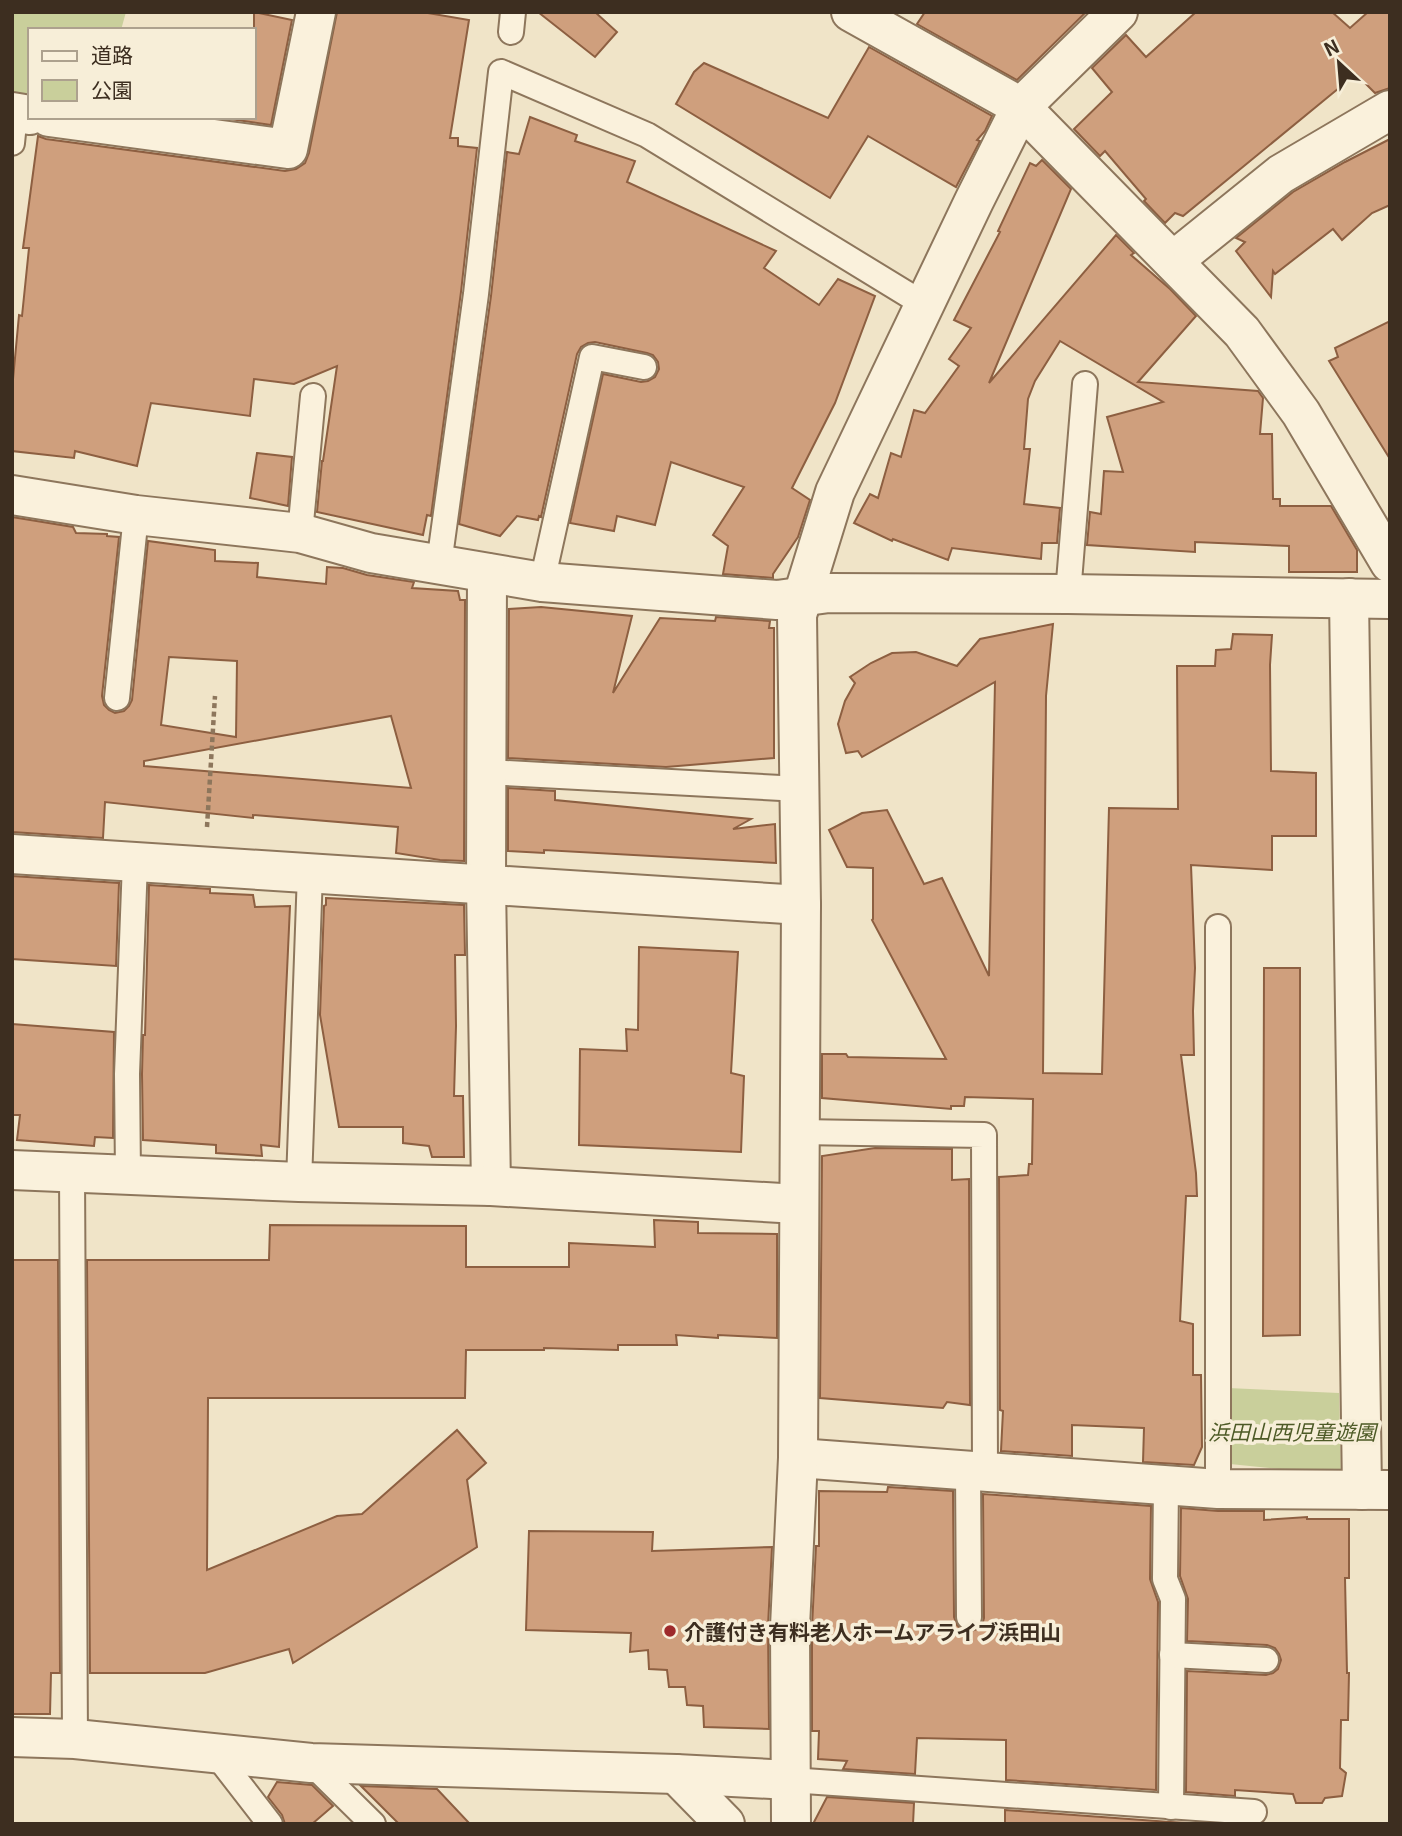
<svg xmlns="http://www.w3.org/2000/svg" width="1402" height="1836" font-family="Georgia,'Noto Sans JP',serif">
<rect width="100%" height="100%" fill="#f0e4c8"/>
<!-- green -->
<g fill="#c9cf9b">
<polygon points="12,12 126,12 121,30 30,30 30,99 12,97"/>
<polygon points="1228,1388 1339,1393 1341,1475 1230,1464"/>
</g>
<!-- building -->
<g fill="#cf9f7d" stroke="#8d5f41" stroke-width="2" fill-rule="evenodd">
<polygon points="254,12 292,20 271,125 216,117 254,117"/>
<polygon points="337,12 422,12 469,20 450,138 458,138 458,146 477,148 461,292 431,516 427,515 423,535 317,512 322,461 323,461 337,366 294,384 254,379 250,416 151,403 137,466 75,451 74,458 12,451 12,390 19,315 22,316 29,248 23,248 38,136 46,139 285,171 296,169 305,163 309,153"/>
<polygon points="538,12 595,12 617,32 595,57"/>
<polygon points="925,12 1086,12 1017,80 917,24"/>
<polygon points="1196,12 1332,12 1350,28 1368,12 1390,12 1390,88 1375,93 1356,74 1183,216 1175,213 1165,223 1144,201 1146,199 1105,151 1100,156 1074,129 1112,92 1092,68 1126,35 1146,57"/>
<polygon points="869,47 992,116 985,131 977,140 980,141 956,187 868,136 830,198 676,104 694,72 704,63 828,118"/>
<polygon points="530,117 577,135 575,141 635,161 627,182 776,251 764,268 819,305 838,279 875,296 835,403 792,488 810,500 798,537 773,574 773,578 723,574 728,546 713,535 744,487 671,462 655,525 617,516 614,531 570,523 603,374 641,382 648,381 655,377 659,369 658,362 653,355 647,353 595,342 588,343 581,347 577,354 541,517 539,516 538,520 517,516 500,536 459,524 491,296 507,152 519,154"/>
<polygon points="1390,139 1390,205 1372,213 1342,240 1333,229 1275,274 1273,271 1271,297 1236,251 1245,242 1236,238 1293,192 1345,162"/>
<polygon points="1042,160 1071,189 989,383 1116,235 1134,253 1131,255 1170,289 1196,316 1138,382 1258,391 1263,398 1260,434 1272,434 1273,499 1280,499 1280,506 1331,506 1357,550 1357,572 1289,572 1289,546 1195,542 1195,552 1087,545 1090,512 1101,514 1104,471 1123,472 1107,417 1163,402 1060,341 1035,381 1028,399 1024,449 1030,449 1024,504 1060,508 1057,543 1042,543 1041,559 952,548 948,560 893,539 892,541 854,523 870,494 878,498 891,453 901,457 914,410 925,413 959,366 949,359 971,328 954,320 1000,232 998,231 1030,163 1036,166"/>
<polygon points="1390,321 1390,459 1329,361 1338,357 1335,348"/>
<polygon points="257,453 292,457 288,506 250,498"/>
<path d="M12 517 73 527 76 533 107 534V536L119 537 102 696 104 705 109 710 115 713 124 711 129 706 132 700 148 541 215 550V561L258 563 257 577 326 584 327 567 343 568 367 575 414 582 412 588 458 591 460 600H465L464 861 440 860 396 853 398 827 253 815V818L105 802 103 838 12 832ZM169 657 237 661 236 737 161 725ZM391 716 411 788 144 766V761Z"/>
<polygon points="541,607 632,616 613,693 660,618 715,621 716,617 770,621 769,628 774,628 774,758 666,767 508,758 509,609"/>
<polygon points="1053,624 1046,696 1043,1073 1102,1074 1109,808 1178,809 1177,666 1215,666 1216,650 1231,649 1233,634 1272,635 1270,665 1271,771 1316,773 1316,836 1272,836 1272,870 1191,865 1195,968 1193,1011 1194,1055 1181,1055 1196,1173 1197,1196 1186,1196 1180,1321 1193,1324 1193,1375 1201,1375 1202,1447 1194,1465 1143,1462 1144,1428 1072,1425 1072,1456 1001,1451 1003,1411 1000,1410 999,1177 1028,1175 1029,1164 1032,1164 1033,1099 965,1097 964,1106 951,1106 951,1109 822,1098 822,1054 846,1054 848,1057 946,1059 872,920 873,919 873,868 847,867 829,830 862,813 887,810 924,884 942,878 989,976 995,682 862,757 858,751 846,753 838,724 845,701 855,683 850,677 871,663 892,653 916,652 957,666 980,639"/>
<polygon points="508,788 555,791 555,800 751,819 733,829 775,824 776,863 544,850 544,853 508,851"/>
<polygon points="12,876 119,883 116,966 12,959"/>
<polygon points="149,885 210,889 210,893 253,895 255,907 290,906 279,1147 261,1145 262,1156 216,1153 216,1145 143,1140 142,1074 143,1035 145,1035"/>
<polygon points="326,898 464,905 465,955 455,955 456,1026 454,1096 463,1096 464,1157 432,1157 429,1146 403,1143 403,1127 339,1127 320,1015 324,906 326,905"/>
<polygon points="639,947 738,952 731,1073 744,1076 741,1152 579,1145 580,1049 627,1051 626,1029 638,1030"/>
<polygon points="1264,968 1300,968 1300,1335 1263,1336"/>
<polygon points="12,1024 114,1032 113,1138 95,1137 94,1146 17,1140 20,1115 12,1115"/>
<polygon points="875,1148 952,1149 952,1180 969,1179 970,1405 947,1402 943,1408 820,1398 822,1156"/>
<polygon points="654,1220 698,1222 698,1233 777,1234 777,1338 718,1335 718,1338 676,1335 677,1345 618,1345 618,1350 544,1348 544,1350 466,1350 465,1398 208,1398 207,1570 337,1516 362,1514 457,1430 486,1463 467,1480 477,1547 293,1663 289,1649 205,1673 90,1673 87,1260 269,1260 270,1225 466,1226 466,1267 569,1267 569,1243 655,1247"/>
<polygon points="12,1260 58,1260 60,1673 51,1673 50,1714 12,1714"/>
<polygon points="888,1487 953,1491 954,1617 957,1625 962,1630 968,1632 977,1629 982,1625 984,1618 983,1494 1151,1506 1150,1579 1158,1602 1156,1790 1006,1780 1006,1740 917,1738 915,1774 843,1769 847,1761 818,1759 819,1731 812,1731 812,1627 816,1546 819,1546 819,1491 887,1492"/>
<polygon points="1181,1508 1218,1511 1264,1511 1264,1520 1307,1517 1307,1519 1349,1519 1349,1578 1345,1578 1347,1673 1349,1673 1348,1720 1341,1720 1340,1768 1346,1773 1342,1796 1325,1798 1322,1803 1296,1803 1293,1794 1235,1790 1235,1796 1186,1792 1187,1671 1266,1675 1273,1673 1278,1669 1281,1660 1279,1654 1275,1648 1267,1645 1187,1641 1188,1599 1180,1576"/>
<polygon points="529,1531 653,1532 652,1551 772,1547 768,1626 769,1729 704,1727 703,1706 687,1705 685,1687 669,1687 667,1670 649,1669 648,1650 630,1652 631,1633 526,1630"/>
<polygon points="277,1782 312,1785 333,1806 312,1824 285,1824 282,1815 268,1797"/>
<polygon points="361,1786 437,1789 470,1824 399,1824"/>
<polygon points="827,1797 914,1803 913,1824 813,1824"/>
<polygon points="1005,1810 1170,1822 1208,1824 1005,1824"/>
</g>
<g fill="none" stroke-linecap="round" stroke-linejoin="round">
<!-- lane casing -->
<g stroke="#8d765c" stroke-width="28">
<g id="lane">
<polyline points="511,32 513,12"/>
<polyline points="12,143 15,113"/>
<polyline points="300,533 313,396"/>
<polyline points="439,564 476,294 501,72 647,135 925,305"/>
<polyline points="542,582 592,357 644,367"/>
<polyline points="1068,594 1085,384"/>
<polyline points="117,698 136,515"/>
<polyline points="487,772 800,789"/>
<polyline points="1218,927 1218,1489"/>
<polyline points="799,1132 984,1135 985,1472"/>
<polyline points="72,1172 75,1739"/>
<polyline points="128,1175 127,1074 135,862"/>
<polyline points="299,1182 310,873"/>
<polyline points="968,1471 969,1617"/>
<polyline points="1166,1485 1165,1579 1173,1599 1171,1807"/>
<polyline points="1172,1655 1266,1660"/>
<polyline points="215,1753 270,1824"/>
<polyline points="311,1763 373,1824"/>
<polyline points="790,1780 1254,1812"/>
</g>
</g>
<!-- street casing -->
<g stroke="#8d765c" stroke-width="42">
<g id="street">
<polyline points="851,12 1021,107 1242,332 1301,413 1390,563"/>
<polyline points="12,112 30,115"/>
<polyline points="49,117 288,149 316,12"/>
<polyline points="1173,261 1281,174 1390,110"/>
<polyline points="12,495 136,515 300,533 371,553 542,582 777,600 829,593 1068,594 1390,599"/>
<polyline points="487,573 486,885 491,1186"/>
<polyline points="1349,598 1362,1490"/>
<polyline points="12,854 801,905"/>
<polyline points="12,1170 299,1182 491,1186 798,1204"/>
<polyline points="798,1458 1218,1489 1390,1490"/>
<polyline points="12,1737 75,1739 311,1763 676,1774 790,1780"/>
<polyline points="676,1774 725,1824"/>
<polyline points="791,1824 790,1627 798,1458 801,905 797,615 835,492 974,201 1021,107 1118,12"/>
</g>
</g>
<!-- path -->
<polyline stroke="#8d765c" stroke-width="4.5" stroke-dasharray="5 3.5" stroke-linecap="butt" points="207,827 215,696"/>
<!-- lane -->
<use href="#lane" stroke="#faf1dc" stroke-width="24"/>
<!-- street -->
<use href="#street" stroke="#faf1dc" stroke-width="38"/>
</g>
<!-- markers -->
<circle fill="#9e2a2b" stroke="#f7eed8" stroke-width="2.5" cx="670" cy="1631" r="7"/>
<g text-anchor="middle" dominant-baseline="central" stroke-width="7" stroke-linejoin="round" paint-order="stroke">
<!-- park labels -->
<g font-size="21" font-style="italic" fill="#4d5a26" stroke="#f7eed8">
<text x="1292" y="1431">浜田山西児童遊園</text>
</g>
<!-- poi labels -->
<g font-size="21" font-weight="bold" fill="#3d2e20" stroke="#f7eed8" text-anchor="start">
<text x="684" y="1631">介護付き有料老人ホームアライブ浜田山</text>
</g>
</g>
<!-- border -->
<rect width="1402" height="1836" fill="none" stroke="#3d2e20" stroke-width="28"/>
<!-- legend -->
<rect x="28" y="28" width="228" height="91" fill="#f7eed8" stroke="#ada18e" stroke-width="2"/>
<rect x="42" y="51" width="35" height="10" fill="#faf1dc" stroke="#ada18e" stroke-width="2"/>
<text x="91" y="63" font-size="21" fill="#3d2e20">道路</text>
<rect x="42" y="80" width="35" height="21" fill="#c9cf9b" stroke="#ada18e" stroke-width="2"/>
<text x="91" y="98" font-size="21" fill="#3d2e20">公園</text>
<!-- north arrow -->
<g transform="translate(1339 63) rotate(334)" stroke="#f7eed8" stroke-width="5" paint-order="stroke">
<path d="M0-5L12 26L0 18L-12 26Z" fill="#3d2e20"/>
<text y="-10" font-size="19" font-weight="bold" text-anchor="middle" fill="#3d2e20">N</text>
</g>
</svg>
